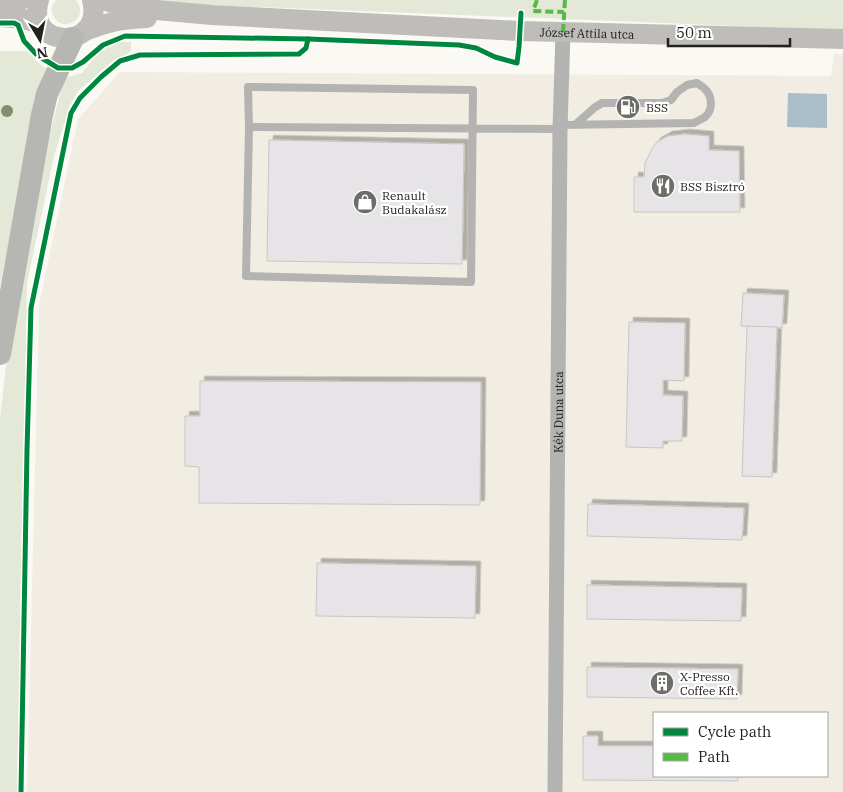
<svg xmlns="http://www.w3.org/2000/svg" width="843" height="792" font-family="'IBM Plex Serif',serif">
<defs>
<filter id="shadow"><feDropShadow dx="4.5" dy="-4.5" stdDeviation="0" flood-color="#0004"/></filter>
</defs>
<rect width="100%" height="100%" fill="#faf9f4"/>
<!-- built -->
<path fill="#f1ede2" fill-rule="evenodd" d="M834 54H843V792H27L39 305 78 119 120 72 831 76ZM654 713H827V776H654Z"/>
<!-- green -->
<g fill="#e3e8d7">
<path d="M56 0H76C91 19 61 35 53 15 50 9 52 5 56 0Z"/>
<polygon points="141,0 843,0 843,30 157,3"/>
<polygon points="119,42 131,42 131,50 126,56 114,60 78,91 70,105 54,156 27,283 18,792 0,792 0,419 9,339 40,174 64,78 82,73 101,50"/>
<polygon points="0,51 27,51 40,64 50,71 30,139 0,286"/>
</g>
<!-- water -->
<polygon fill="#aabec9" points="788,93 827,94 827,128 787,127"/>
<!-- building -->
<g fill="#e6e4e7" stroke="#c7c6c6" filter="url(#shadow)">
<polygon points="685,134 709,136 709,150 739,151 740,212 634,212 634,177 644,177 645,163 653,147 657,142 668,136"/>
<polygon points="269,140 464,144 462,264 267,261"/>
<polygon points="743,293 784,295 782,328 741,326"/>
<polygon points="629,322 685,323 684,381 663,380 663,395 683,396 682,441 663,441 663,448 626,447"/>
<polygon points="747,326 777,327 772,477 742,476"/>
<polygon points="200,381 481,382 480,505 199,503 199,467 185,466 185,416 200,416"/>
<polygon points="588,504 744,508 742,540 587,536"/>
<polygon points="317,563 476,566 475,618 316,616"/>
<polygon points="587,585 742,588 741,621 587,619"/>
<polygon points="587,667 738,669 737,699 587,697"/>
<polygon points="583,736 598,736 598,746 654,746 654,776 738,776 738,781 583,780"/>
</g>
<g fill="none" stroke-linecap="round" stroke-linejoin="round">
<!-- lane -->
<g stroke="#b3b3b1" stroke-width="8">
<path d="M560 125 694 123C697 121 702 119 705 117 714 109 712 95 704 88 702 86 699 85 697 83L687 85 677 92 671 100 662 103H602L594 108 576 124"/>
<polyline points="249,127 248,87 473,90 471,282 246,276 249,127 560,129"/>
</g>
<!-- street -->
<path stroke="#b3b3b1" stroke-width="15" id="s1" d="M555 792 560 129 563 32"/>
<!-- secondary -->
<g stroke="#bebdb9" stroke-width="20">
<path d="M39 0C24 50 105 51 92 0"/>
<path id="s2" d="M103 0 121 6 134 8 212 15 520 31 843 39"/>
<polyline points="0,1 14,1 21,0"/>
<polyline points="0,17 23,19 40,24"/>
<path d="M85 31C108 22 122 19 147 18"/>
</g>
<!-- primary -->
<polyline stroke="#b6b6b3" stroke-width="22" points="0,354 42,115 47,94 73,38"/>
<!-- quiet -->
<g stroke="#58b947" stroke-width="4" stroke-dasharray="8 4" stroke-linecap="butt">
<polyline points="537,0 533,11 564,12"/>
<polyline points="563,32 565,0"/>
</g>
<!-- cycleway casing -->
<g stroke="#fff" stroke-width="8">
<g id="cycleway">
<polyline points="0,23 14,23 18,25 24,41 37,55 58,68 72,68 83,62 103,45 125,36 308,39 459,45 476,48 495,57 517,63 519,47 521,13"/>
<polyline points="21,792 27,450 31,308 71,113 80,98 101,77 120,61 140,55 299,54 306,48 308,39"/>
</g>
</g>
<!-- cycleway -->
<use href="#cycleway" stroke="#00873e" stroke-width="5"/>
</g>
<!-- trees -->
<circle fill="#858c6f" cx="7" cy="111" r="6"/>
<!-- icons -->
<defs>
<g id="fuel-disc" transform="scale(1.25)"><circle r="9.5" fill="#6e6d69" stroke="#fff"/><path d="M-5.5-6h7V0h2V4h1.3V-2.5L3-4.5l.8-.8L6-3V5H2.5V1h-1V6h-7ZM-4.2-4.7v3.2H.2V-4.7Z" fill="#fff"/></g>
<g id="restaurant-disc" transform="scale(1.25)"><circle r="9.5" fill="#6e6d69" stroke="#fff"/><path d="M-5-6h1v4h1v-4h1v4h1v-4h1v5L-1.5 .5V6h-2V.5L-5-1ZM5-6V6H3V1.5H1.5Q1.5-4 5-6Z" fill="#fff"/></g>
<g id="shop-disc" transform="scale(1.25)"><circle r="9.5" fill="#6e6d69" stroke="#fff"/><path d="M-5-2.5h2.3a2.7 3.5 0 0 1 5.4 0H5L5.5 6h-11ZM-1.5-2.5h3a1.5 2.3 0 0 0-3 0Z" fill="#fff"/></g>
<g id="building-disc" transform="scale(1.25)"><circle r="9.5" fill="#6e6d69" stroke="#fff"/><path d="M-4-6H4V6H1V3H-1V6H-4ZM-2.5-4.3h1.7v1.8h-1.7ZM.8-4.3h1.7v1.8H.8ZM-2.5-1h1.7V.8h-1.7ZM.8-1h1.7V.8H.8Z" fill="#fff"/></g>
</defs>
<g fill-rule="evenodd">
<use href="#fuel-disc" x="628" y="107"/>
<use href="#restaurant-disc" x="663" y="186"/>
<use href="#shop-disc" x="365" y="202"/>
<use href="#building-disc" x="662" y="683"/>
</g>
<g text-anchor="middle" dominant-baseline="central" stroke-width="4.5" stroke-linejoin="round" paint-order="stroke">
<!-- street labels -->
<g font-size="12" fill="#23211e" stroke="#fff">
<text stroke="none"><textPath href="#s2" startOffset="486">József Attila utca</textPath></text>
<text stroke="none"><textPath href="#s1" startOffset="380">Kék Duna utca</textPath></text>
</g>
<!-- poi labels -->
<g font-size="12" fill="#23211e" stroke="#fff" text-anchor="start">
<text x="646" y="107">BSS</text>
<text x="680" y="186">BSS Bisztró</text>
<text x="382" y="195">Renault<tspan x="382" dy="14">Budakalász</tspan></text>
<text x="680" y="676">X-Presso<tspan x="680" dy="14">Coffee Kft.</tspan></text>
</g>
</g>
<!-- legend -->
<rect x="653" y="712" width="175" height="65" fill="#ffffff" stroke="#a7a6a5"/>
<rect x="663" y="728" width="25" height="8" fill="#00873e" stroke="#a7a6a5"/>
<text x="698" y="737" font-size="15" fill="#23211e">Cycle path</text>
<rect x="663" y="753" width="25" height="8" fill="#58b947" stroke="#a7a6a5"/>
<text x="698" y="762" font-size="15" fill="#23211e">Path</text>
<!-- north arrow -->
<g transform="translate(40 40) rotate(170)" stroke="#ffffff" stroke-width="4" paint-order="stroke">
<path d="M0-4L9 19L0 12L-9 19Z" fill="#23211e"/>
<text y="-8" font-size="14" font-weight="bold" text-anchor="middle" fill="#23211e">N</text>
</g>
<!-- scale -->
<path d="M668 38v8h122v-8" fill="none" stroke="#23211e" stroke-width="2.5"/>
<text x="676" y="38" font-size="15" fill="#23211e" stroke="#ffffff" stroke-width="4" paint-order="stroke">50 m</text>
</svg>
